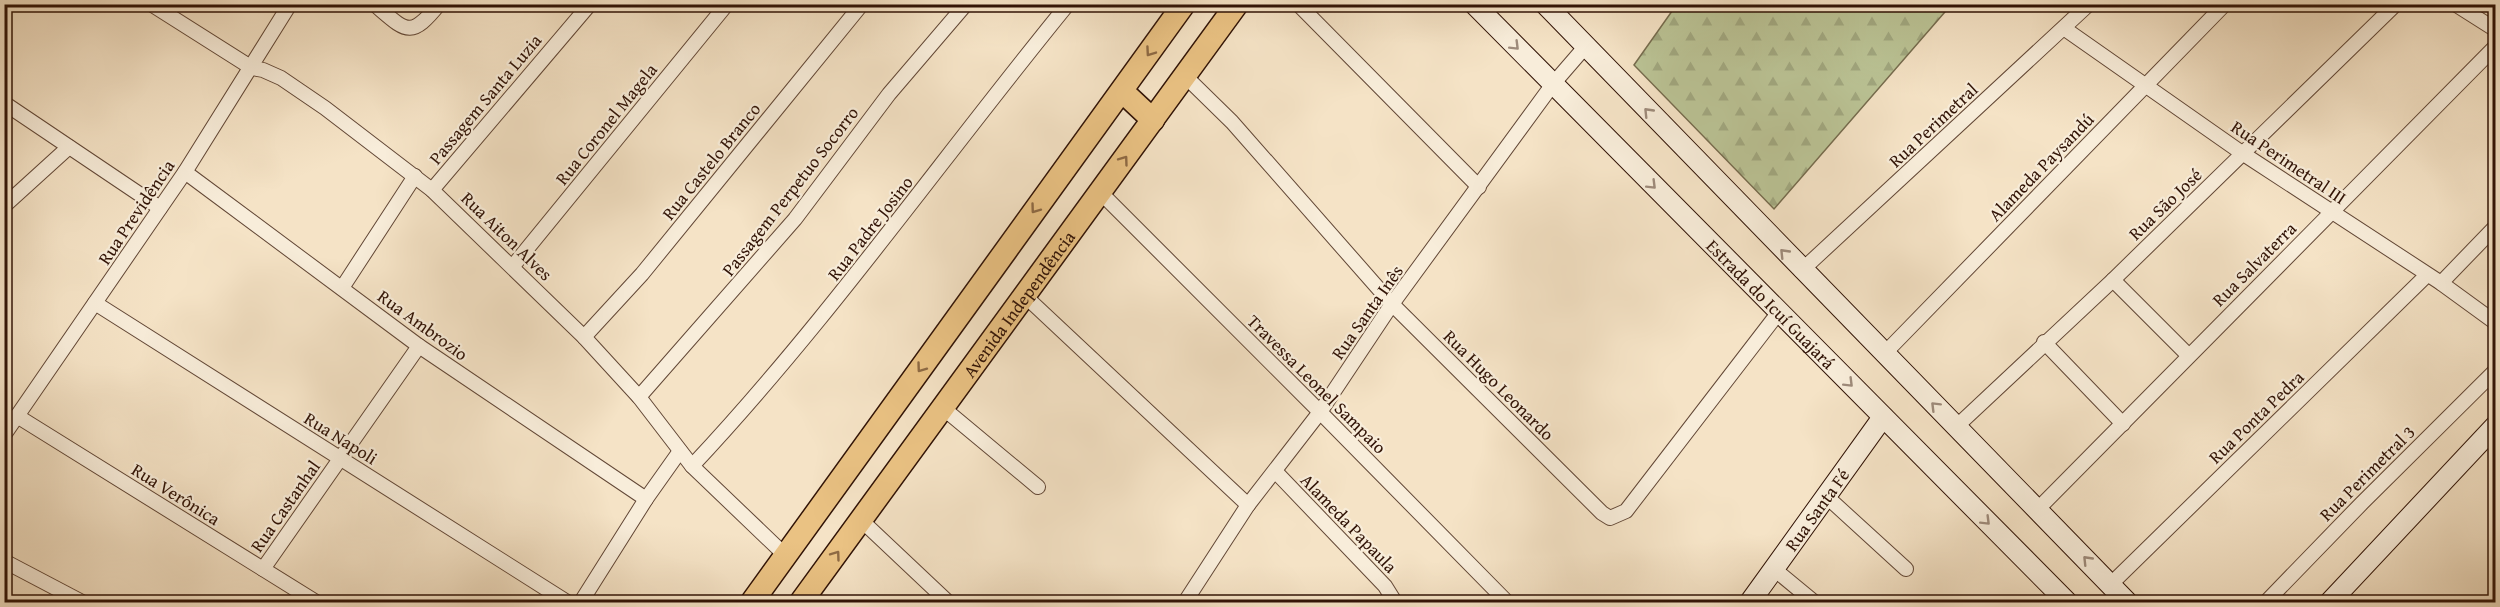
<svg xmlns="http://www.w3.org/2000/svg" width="2500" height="607" font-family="'Gentium Book Plus',serif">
<defs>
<pattern id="forest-firs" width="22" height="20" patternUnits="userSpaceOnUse" patternTransform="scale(1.5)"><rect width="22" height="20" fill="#bbc496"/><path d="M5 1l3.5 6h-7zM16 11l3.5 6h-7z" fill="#a1a880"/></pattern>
</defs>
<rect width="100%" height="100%" fill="#f5e3c6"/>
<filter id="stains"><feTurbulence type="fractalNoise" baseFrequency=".00333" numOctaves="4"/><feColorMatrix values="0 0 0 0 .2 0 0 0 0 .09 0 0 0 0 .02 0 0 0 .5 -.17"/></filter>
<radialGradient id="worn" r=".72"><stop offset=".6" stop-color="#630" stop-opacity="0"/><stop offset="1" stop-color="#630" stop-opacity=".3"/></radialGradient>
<!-- forest -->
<polygon fill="url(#forest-firs)" stroke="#766c4e" stroke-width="1.5" points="1677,4 1951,4 1951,5 1774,209 1634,65"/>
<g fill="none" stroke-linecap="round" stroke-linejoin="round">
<!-- street casing -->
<g stroke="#624736" stroke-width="16">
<g id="street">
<polyline points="151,4 252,68 263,70 281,78 325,108 432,190 584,337 639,397 692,466 786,556"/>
<path d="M374 4C406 31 410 40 439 4"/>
<polyline points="1298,4 1479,187"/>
<polyline points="2455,4 2496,30"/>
<polyline points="2065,29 2242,153 2441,283 2496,323"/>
<polyline points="1185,76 1232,122 1392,304 1602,513 1610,518 1626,511 1779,312"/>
<polyline points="4,103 160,208"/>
<polyline points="185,172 419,346 646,499"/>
<polyline points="432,190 590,4"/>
<polyline points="1100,192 1320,412 1507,602"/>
<polyline points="4,206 69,147"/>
<polyline points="513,266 727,4"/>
<polyline points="1801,271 2089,4"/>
<polyline points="2113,280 2188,355"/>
<polyline points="2441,283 2496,226"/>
<polyline points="342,288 415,176"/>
<polyline points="1025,296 1248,505"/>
<polyline points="95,303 567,602"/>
<polyline points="584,337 642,274 862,4"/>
<polyline points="2044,342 2123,424"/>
<polyline points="1883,355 2225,4"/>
<polyline points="639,397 795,219 889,94 966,4"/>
<polyline points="943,408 1038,487"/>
<polyline points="17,416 316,602"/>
<polyline points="1956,427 2113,280 2396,4"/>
<polyline points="4,435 185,172 290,4"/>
<path d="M692 466C828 321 942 158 1068 4"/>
<polyline points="1275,471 1385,586 1395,602"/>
<polyline points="1826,496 1906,569"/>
<polyline points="2038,509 2496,46"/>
<polyline points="861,520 948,602"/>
<polyline points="4,561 82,602"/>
<polyline points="263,569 419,346"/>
<polyline points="1774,569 1814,602"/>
<polyline points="2110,585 2427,275"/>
<polyline points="581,602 646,499 680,451"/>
<polyline points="1185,602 1248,505 1320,412 1392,304 1553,84 1585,47"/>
<polyline points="2266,602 2362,503 2496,370"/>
</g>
</g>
<!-- secondary casing -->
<g stroke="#311306" stroke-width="22">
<g id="secondary">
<path id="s1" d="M1474 4 2067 602"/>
<path d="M1545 4C1738 205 1933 404 2127 602"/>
<path id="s2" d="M1750 602 1883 417"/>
<polyline points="2330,602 2496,425"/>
</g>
</g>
<!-- primary casing -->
<g stroke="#311306" stroke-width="25">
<g id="primary">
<polyline points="1122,91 1153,120"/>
<polyline points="752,602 1184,4"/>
<path id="s3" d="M801 602 1237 4"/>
</g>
</g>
<!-- street -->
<use href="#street" stroke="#f8edda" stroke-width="14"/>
<!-- secondary -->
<use href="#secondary" stroke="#f8edda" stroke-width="20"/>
<!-- primary -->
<use href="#primary" stroke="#eac283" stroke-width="22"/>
</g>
<!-- one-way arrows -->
<defs><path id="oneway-chevron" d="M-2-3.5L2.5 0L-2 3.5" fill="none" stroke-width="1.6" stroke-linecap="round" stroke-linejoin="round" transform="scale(1.5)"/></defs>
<g stroke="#9e8b7b">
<use href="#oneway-chevron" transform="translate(1515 46) rotate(45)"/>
<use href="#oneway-chevron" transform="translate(1648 112) rotate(-134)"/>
<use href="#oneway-chevron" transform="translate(1652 185) rotate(45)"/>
<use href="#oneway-chevron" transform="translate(1784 253) rotate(-134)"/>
<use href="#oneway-chevron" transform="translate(1849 383) rotate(45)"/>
<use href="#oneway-chevron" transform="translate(1935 406) rotate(-135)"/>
<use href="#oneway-chevron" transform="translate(1986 521) rotate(45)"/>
<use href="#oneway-chevron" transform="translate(2087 560) rotate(-134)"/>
</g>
<g stroke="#8e6a44">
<use href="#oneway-chevron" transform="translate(1150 52) rotate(125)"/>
<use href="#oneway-chevron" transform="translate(1124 160) rotate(-54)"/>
<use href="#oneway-chevron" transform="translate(1035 209) rotate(126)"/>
<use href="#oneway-chevron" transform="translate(921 368) rotate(126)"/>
<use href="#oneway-chevron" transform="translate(836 555) rotate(-54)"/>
</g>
<g text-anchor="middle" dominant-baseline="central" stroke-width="4.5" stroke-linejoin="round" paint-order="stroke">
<!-- street labels -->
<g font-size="18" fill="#311306" stroke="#f8edda">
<text transform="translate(485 99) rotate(-50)">Passagem Santa Luzia</text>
<text transform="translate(606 124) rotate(-51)">Rua Coronel Magela</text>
<text transform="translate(1933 125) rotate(-43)">Rua Perimetral</text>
<text transform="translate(711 161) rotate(-51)">Rua Castelo Branco</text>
<text transform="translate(2289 162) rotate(34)">Rua Perimetral III</text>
<text transform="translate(2041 167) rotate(-46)">Alameda Paysandú</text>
<text transform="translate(790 191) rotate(-52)">Passagem Perpetuo Socorro</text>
<text transform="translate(2165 204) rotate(-44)">Rua São José</text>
<text transform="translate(136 212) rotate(-56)">Rua Previdência</text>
<text transform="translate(870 228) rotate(-52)">Rua Padre Josino</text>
<text transform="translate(507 236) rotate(44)">Rua Aiton Alves</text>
<text transform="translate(2254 264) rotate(-45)">Rua Salvaterra</text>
<text stroke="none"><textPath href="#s3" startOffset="369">Avenida Independência</textPath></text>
<text stroke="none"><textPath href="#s1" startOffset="422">Estrada do Icuí Guajará</textPath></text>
<text transform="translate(1367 312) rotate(-55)">Rua Santa Inês</text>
<text transform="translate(423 325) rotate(36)">Rua Ambrozio</text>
<text transform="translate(1317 384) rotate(45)">Travessa Leonel Sampaio</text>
<text transform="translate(1499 385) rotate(45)">Rua Hugo Leonardo</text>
<text transform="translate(2256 417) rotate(-44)">Rua Ponta Pedra</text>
<text transform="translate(341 438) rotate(32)">Rua Napoli</text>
<text transform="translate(2367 473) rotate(-45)">Rua Perimetral 3</text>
<text transform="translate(176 494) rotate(32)">Rua Verônica</text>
<text transform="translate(285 506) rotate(-55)">Rua Castanhal</text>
<text stroke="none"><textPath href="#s2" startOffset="114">Rua Santa Fé</textPath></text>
<text transform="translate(1349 523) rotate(46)">Alameda Papaula</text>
</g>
</g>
<!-- margin -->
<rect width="2500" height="607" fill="none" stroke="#f5e3c6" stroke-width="24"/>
<rect x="6" y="6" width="2488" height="595" fill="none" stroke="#311306" stroke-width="3"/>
<rect x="12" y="12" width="2476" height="583" fill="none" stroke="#311306" stroke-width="1.5"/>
<rect width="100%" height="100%" filter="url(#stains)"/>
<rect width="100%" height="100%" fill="url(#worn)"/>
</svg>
